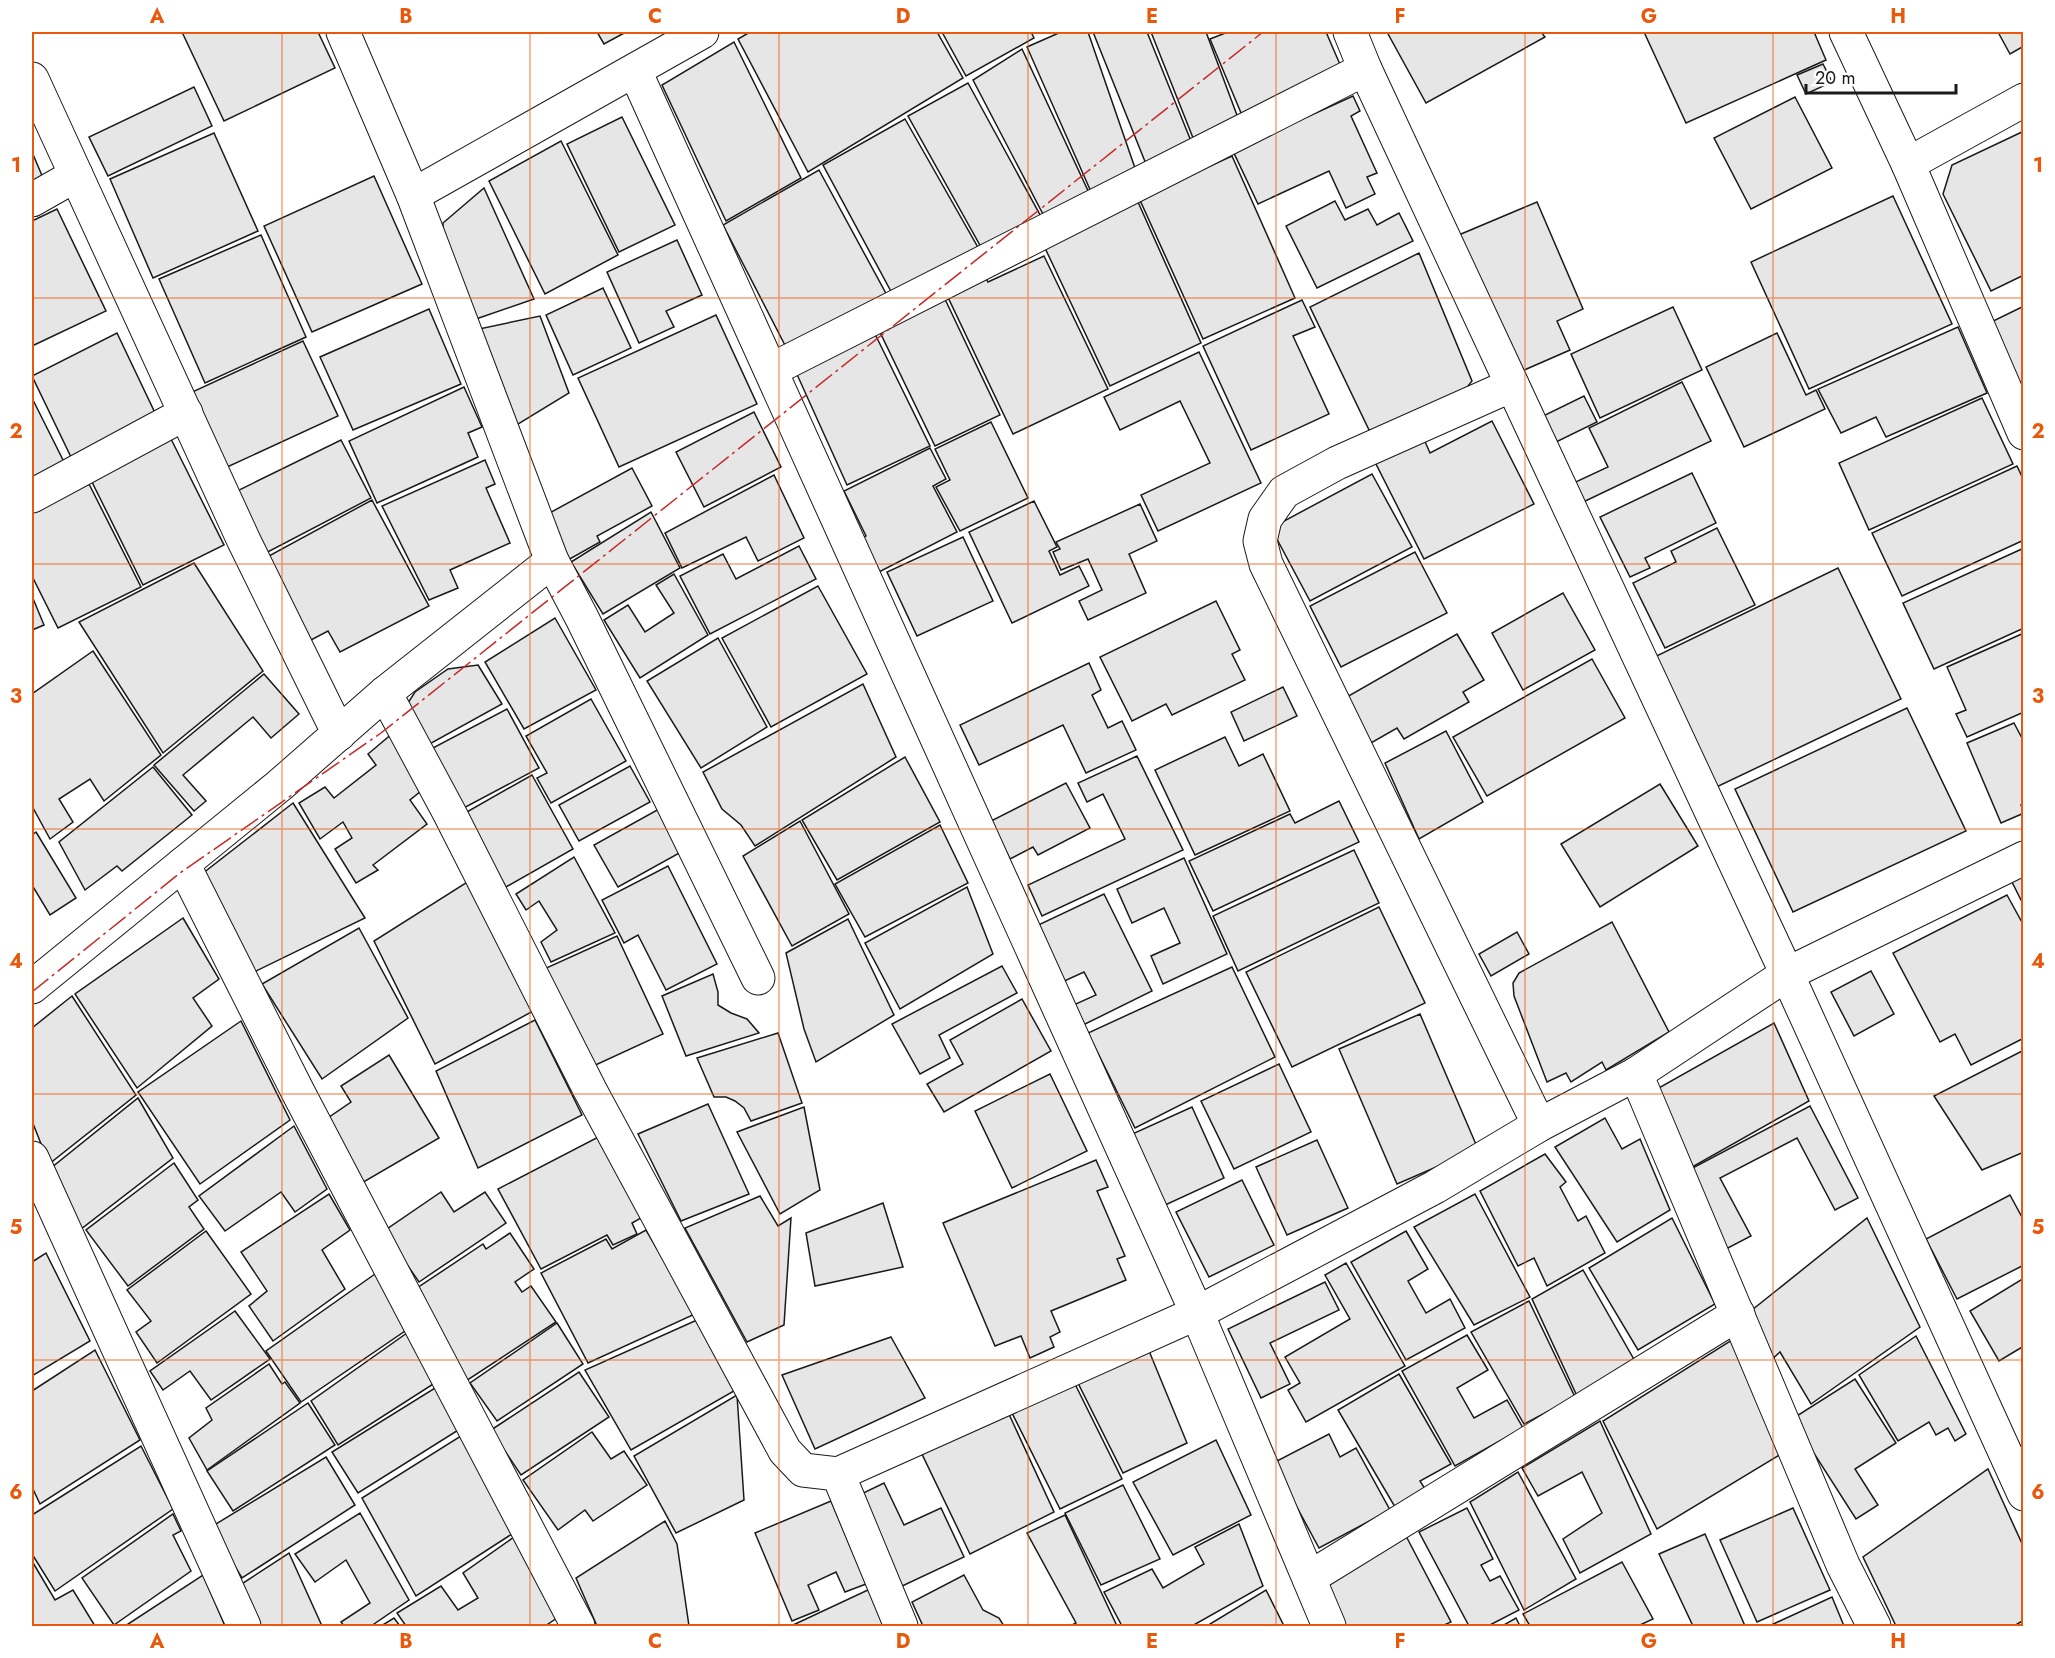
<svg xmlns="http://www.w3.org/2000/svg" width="2055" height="1658" font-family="Jost,sans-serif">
<rect width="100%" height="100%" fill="#fff"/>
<!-- building -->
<g fill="#e6e6e6" stroke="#1a1a1a" stroke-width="1.5">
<polygon points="182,32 318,32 335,68 224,121"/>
<polygon points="597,32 626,32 604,44"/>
<polygon points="750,32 937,32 963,78 808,172 738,39"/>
<polygon points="942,32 1031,32 1034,38 966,76"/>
<polygon points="1061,32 1088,32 1136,171 1092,194 1027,47"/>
<polygon points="1093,32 1147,32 1195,151 1148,169"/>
<polygon points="1151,32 1206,32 1241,126 1197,148"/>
<polygon points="1228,32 1326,32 1345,76 1244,120 1210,39"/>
<polygon points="1387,32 1541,32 1545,37 1426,103"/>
<polygon points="1644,32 1814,32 1826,60 1686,123"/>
<polygon points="1998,32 2024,32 2024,46 2010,54"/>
<polygon points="734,42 801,178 726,221 662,85"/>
<polygon points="1022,49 1090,195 1045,218 973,80"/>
<polygon points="1823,64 1832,82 1806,94 1797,75"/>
<polygon points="968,83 1045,224 986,256 908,116"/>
<polygon points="194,87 212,126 108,176 89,137"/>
<polygon points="1353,96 1360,111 1351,116 1377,173 1367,177 1375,194 1346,208 1329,171 1258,204 1233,151"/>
<polygon points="1795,97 1832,168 1751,209 1714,138"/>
<polygon points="622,117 675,225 619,252 567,144"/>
<polygon points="905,119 980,251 894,297 823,165"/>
<polygon points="2024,131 2024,275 1991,291 1943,194 1952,165"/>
<polygon points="214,133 258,231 153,278 110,179"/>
<polygon points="561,141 618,255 545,294 489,181"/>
<polygon points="32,152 43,178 32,185"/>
<polygon points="1232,156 1295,298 1203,339 1139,198"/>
<polygon points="819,170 889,299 788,351 723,225"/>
<polygon points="374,176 422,284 312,332 264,226"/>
<polygon points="484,188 534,299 476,319 443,236 443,223"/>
<polygon points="1893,196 1952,324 1809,389 1751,262"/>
<polygon points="1335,201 1345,220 1368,209 1377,225 1399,213 1413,241 1317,288 1286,226"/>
<polygon points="1138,202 1201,343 1110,386 1045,248"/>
<polygon points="1537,202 1583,309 1557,321 1570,350 1513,375 1454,237"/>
<polygon points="57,209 106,311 32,346 32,221"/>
<polygon points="261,235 306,337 205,383 159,279"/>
<polygon points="677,240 702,295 666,311 674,327 639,343 607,272"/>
<polygon points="1419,253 1472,381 1461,395 1370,432 1310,307"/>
<polygon points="1044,256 1108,389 1013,434 945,291 983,273 988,282"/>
<polygon points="603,288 631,348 573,375 546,315"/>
<polygon points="943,295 1000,415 935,446 877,326"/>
<polygon points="1302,300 1315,327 1293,336 1329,414 1251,450 1203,346"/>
<polygon points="2024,306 2024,396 1987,324"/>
<polygon points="1673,307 1702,370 1600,418 1571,354"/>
<polygon points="429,309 461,384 353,430 320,357"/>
<polygon points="716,315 757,404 619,467 578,378"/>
<polygon points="540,316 569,393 515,426 479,329"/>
<polygon points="1958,327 1987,393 1886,437 1876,417 1841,433 1818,389"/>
<polygon points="117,333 156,415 71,457 32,376"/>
<polygon points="1777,333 1806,395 1816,390 1825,409 1744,447 1706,367"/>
<polygon points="875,334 930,446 847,485 795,370"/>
<polygon points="303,341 338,416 225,468 190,393"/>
<polygon points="1199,352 1261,483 1158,531 1141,495 1210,463 1180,401 1120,430 1104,397"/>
<polygon points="1682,382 1711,441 1577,505 1567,486 1608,467 1589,428"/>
<polygon points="464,387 482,427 468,433 478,457 377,503 349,441"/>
<polygon points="1584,396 1597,422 1552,444 1539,418"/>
<polygon points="32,398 65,464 32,481"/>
<polygon points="1982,398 2013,464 1869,530 1839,463"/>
<polygon points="754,412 781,467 704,507 676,452"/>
<polygon points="1492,421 1534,504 1424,559 1375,462 1423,437 1430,453"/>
<polygon points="991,422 1028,498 960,531 936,487 950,480 935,449"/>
<polygon points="171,439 224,545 143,585 92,482"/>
<polygon points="341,440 371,498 262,555 233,493"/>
<polygon points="930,448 946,479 933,486 957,532 877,573 860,539 866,536 844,491"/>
<polygon points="485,460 495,484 486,488 510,543 450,570 458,588 429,600 382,506"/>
<polygon points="2017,466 2024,481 2024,540 1902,596 1872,533"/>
<polygon points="632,468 652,506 597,536 600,542 568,560 544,516"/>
<polygon points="1692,473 1716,523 1645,558 1650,568 1630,577 1600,517"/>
<polygon points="1372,474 1412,547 1310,601 1271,528"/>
<polygon points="774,475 804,538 758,561 746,537 682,568 665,533"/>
<polygon points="89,484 141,587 58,628 32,576 32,513"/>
<polygon points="372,500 429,606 340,652 328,631 311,640 267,557"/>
<polygon points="1034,501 1057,547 1049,551 1060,575 1079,566 1089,586 1012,623 969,532"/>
<polygon points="1140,504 1157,541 1129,554 1146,593 1088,620 1079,601 1102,590 1088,559 1061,570 1053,552 1060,549 1056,542"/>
<polygon points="651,512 680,568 603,614 571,562"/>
<polygon points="1717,528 1755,605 1665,648 1633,583 1676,562 1671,551"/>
<polygon points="963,537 993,601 917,636 887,572"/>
<polygon points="799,546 816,579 710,634 680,576 723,554 736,579"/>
<polygon points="2024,548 2024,628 1934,669 1903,603"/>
<polygon points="1415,552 1447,613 1341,667 1310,606"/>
<polygon points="194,563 263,671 163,753 79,622"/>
<polygon points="1838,568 1901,699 1706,792 1644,662"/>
<polygon points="674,574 708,635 640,678 604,620 628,605 645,632 674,613 656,585"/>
<polygon points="818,586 867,674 771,727 722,638"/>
<polygon points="1563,593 1595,650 1523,690 1492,633"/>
<polygon points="32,596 44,625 32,630"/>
<polygon points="1216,601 1240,650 1232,654 1245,680 1172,715 1166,704 1132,721 1100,657"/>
<polygon points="555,618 596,690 524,729 485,662"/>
<polygon points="2024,633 2024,712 1967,737 1956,714 1966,710 1947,667"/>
<polygon points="1457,634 1484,680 1463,692 1469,702 1404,739 1397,728 1371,743 1345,698"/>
<polygon points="718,638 767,727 701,768 647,681"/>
<polygon points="93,651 161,755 104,801 90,779 59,799 73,822 50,839 32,806 32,694"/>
<polygon points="1592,659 1625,718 1487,796 1453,737"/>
<polygon points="1089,663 1101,690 1092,695 1108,728 1122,721 1136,750 1086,773 1063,725 979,765 960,725"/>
<polygon points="478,665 502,704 426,746 406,706 415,692 448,669"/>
<polygon points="264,674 299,714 271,738 253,717 183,775 206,801 194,811 154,765"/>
<polygon points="863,684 896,757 755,846 741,825 722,809 703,772"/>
<polygon points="1283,687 1297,716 1244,741 1231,712"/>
<polygon points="591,699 626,761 551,803 537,778 547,773 526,736"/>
<polygon points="1907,708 1966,831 1793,912 1735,789"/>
<polygon points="507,709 539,768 460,810 429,750"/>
<polygon points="2014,723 2024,742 2024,804 2021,805 2024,813 2001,823 1967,743"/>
<polygon points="1446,731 1483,802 1419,839 1385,763"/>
<polygon points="393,733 421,791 410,800 427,824 373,865 378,870 356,883 335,849 352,838 343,822 320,839 299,803 325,787 334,798 376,765 368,754"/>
<polygon points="1225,737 1239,766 1263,754 1290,811 1195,855 1155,770"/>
<polygon points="1137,756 1183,850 1042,916 1028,885 1125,839 1103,794 1087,802 1078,783"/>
<polygon points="905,757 940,822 837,880 802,820"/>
<polygon points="630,766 650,802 579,841 559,805"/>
<polygon points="153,767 192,815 122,871 117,866 85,890 59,842"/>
<polygon points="532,775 573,849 506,887 465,813"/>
<polygon points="1066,783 1090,828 1038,855 1033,847 1010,859 991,821"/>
<polygon points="1660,784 1698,846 1600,907 1561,844"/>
<polygon points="1339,801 1359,842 1213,911 1189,861 1290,814 1295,823"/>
<polygon points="293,803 365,918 254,972 202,874"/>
<polygon points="659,809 683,851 618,887 594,845"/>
<polygon points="800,821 849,914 792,946 743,856"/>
<polygon points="940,825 968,883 865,937 835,884"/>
<polygon points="36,832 76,898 50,915 32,885 32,835"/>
<polygon points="1354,850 1379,903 1238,971 1213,916"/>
<polygon points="574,857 615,933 551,962 541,942 557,930 539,901 526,910 516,894"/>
<polygon points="1184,858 1227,954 1163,984 1151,956 1180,943 1164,908 1132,923 1117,889"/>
<polygon points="668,866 717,964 666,990 638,935 624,943 602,900"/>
<polygon points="2024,873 2024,906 2011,880"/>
<polygon points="472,879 537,1009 435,1064 374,941"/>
<polygon points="967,887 993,954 900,1009 865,943"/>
<polygon points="1104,894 1152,991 1079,1027 1069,1007 1096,995 1084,972 1060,983 1034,927"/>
<polygon points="2007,895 2024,926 2024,1038 1971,1065 1955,1034 1940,1042 1893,953"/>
<polygon points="1379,907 1425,1003 1292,1067 1246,972"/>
<polygon points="183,918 219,979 193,998 212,1026 137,1088 75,994"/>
<polygon points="848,919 894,1015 816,1062 804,1029 786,953"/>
<polygon points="1612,922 1669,1032 1606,1070 1602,1062 1571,1082 1566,1073 1547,1082 1514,996 1513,983 1519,973"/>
<polygon points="359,928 408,1018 322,1079 262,984"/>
<polygon points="1517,932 1529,954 1491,976 1479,954"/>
<polygon points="617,936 663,1034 589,1068 544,969"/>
<polygon points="1002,966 1017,993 939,1035 950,1058 920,1074 892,1024"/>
<polygon points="1232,967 1275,1057 1135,1128 1088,1033"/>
<polygon points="1871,971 1894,1014 1854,1036 1831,992"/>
<polygon points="713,974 718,992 718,1005 731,1013 747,1019 759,1033 686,1056 662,996"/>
<polygon points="72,996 136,1095 49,1164 32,1121 32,1028"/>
<polygon points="1022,999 1051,1051 944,1112 927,1084 963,1064 950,1040"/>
<polygon points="1420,1014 1478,1149 1397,1184 1339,1049"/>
<polygon points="535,1020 582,1115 478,1168 436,1071"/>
<polygon points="241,1021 290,1120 200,1184 138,1092"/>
<polygon points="1774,1023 1809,1101 1687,1170 1648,1094"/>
<polygon points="778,1033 802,1103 751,1121 744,1108 735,1101 726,1097 714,1097 697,1058"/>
<polygon points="2024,1050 2024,1152 1982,1170 1934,1096"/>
<polygon points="389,1055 439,1138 355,1187 322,1122 351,1102 341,1086"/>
<polygon points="1279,1064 1311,1132 1234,1169 1201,1101"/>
<polygon points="1050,1074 1087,1151 1012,1188 975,1111"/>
<polygon points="138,1098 173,1158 81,1229 51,1168"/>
<polygon points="708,1104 749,1194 681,1221 638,1134"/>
<polygon points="1810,1106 1858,1198 1835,1210 1797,1138 1720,1178 1751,1236 1726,1249 1685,1172"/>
<polygon points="804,1107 820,1190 780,1214 737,1132"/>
<polygon points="1192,1107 1224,1178 1163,1206 1130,1135"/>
<polygon points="1605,1118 1622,1149 1640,1139 1670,1210 1617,1242 1555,1147"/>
<polygon points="294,1126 327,1189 295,1212 281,1192 225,1231 199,1196"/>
<polygon points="606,1133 641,1218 632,1223 637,1234 613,1245 607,1235 541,1269 498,1189"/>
<polygon points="1317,1140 1348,1208 1287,1235 1256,1167"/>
<polygon points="1545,1154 1566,1182 1560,1187 1578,1221 1586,1216 1605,1253 1547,1286 1534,1258 1518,1266 1480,1191"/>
<polygon points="1096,1160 1108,1187 1097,1191 1125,1256 1117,1259 1126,1280 1051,1311 1060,1332 1050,1337 1054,1347 1030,1358 1021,1336 995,1346 943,1223"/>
<polygon points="174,1163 198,1200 189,1207 204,1229 128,1286 86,1230"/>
<polygon points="1242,1180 1274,1245 1209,1277 1176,1212"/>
<polygon points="441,1192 454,1212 485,1192 506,1223 419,1282 384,1231"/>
<polygon points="329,1194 350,1230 322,1250 345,1289 273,1341 249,1306 267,1291 241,1252"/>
<polygon points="1475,1194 1530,1297 1474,1325 1414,1227"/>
<polygon points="2010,1195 2024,1221 2024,1265 1957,1299 1926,1239"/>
<polygon points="760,1196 778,1226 791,1218 784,1325 747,1342 685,1228"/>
<polygon points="883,1203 903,1267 815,1286 806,1233"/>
<polygon points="1672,1218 1715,1304 1638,1350 1589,1268"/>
<polygon points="1867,1218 1920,1327 1811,1404 1780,1352 1770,1361 1747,1314"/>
<polygon points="646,1230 695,1314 588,1363 541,1273 606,1239 612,1249"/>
<polygon points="206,1231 251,1294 157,1363 136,1332 151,1321 127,1290"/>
<polygon points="1406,1231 1428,1269 1408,1281 1426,1313 1450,1299 1465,1328 1406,1360 1351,1262"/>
<polygon points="510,1233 534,1269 515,1282 522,1292 531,1286 556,1322 466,1381 408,1294 483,1244 486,1249"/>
<polygon points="46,1253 90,1341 32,1376 32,1262"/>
<polygon points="1346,1263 1405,1366 1306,1422 1288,1390 1300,1383 1285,1357 1350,1319 1325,1275"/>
<polygon points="1583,1270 1636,1363 1577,1396 1532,1299"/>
<polygon points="375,1274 405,1331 301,1402 266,1351"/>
<polygon points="2024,1278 2024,1346 1999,1361 1970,1311"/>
<polygon points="1325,1282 1339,1310 1270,1343 1290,1384 1261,1398 1228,1329"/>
<polygon points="1529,1301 1575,1397 1524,1424 1471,1332"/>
<polygon points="235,1311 270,1359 211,1400 190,1371 163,1390 150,1371"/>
<polygon points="697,1320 734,1391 631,1450 585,1370"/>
<polygon points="557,1323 583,1364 497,1421 470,1383"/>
<polygon points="407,1333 438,1381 338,1445 311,1401"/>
<polygon points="1467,1335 1488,1370 1457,1388 1474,1418 1507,1400 1523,1428 1455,1466 1402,1371"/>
<polygon points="1916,1336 1966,1434 1955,1441 1948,1428 1936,1435 1929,1422 1898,1441 1859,1375"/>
<polygon points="891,1337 925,1398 815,1449 782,1375"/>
<polygon points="1735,1338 1781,1454 1657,1529 1603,1421"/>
<polygon points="1147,1346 1187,1443 1123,1473 1077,1381"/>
<polygon points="95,1350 140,1440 40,1504 32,1487 32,1391"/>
<polygon points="269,1364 282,1384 285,1382 300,1403 207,1470 189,1438 212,1420 206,1408"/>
<polygon points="579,1372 609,1417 521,1475 491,1430"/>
<polygon points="1399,1374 1451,1464 1420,1481 1425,1489 1395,1507 1338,1410"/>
<polygon points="1855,1379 1896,1443 1855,1469 1878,1505 1856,1519 1792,1419"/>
<polygon points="1074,1382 1122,1479 1060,1509 1012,1413"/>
<polygon points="435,1388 460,1429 358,1493 332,1452"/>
<polygon points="737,1395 744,1500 676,1533 634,1456"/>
<polygon points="308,1403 335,1445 233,1511 207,1471"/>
<polygon points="1008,1412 1054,1512 970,1554 921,1452"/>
<polygon points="1600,1421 1651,1534 1580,1573 1563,1539 1602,1513 1582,1472 1538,1496 1522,1468"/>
<polygon points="592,1432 611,1459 624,1451 647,1485 593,1521 585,1510 558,1530 523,1480"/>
<polygon points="464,1434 515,1532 416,1596 362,1498"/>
<polygon points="1329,1434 1340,1457 1356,1448 1390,1510 1319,1548 1273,1463"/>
<polygon points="1216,1440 1251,1515 1173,1555 1133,1482"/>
<polygon points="141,1446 173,1509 55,1591 32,1554 32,1515"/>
<polygon points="326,1457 355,1505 242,1578 211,1527"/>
<polygon points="1988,1469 2024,1548 2024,1620 2014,1626 1896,1626 1863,1557"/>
<polygon points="1518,1472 1576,1579 1524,1610 1470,1502"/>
<polygon points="884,1483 904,1525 941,1508 964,1557 898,1588 855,1497"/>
<polygon points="1123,1485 1160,1559 1101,1585 1065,1513"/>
<polygon points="831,1501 866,1584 845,1592 836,1572 808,1585 819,1610 792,1621 755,1533"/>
<polygon points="1467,1508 1493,1559 1481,1565 1490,1581 1500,1576 1519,1610 1488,1626 1469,1626 1419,1532"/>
<polygon points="1793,1508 1830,1590 1757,1622 1720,1540"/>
<polygon points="360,1513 409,1600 371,1626 344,1626 341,1622 370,1603 346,1560 315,1582 295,1554"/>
<polygon points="173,1514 181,1531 173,1535 191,1571 114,1625 82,1578"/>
<polygon points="1065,1515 1117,1626 1070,1626 1076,1623 1027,1533"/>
<polygon points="665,1521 677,1544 689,1626 597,1626 576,1578"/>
<polygon points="1239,1524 1263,1586 1192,1626 1122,1626 1104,1592 1152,1569 1163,1588 1204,1564 1195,1547"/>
<polygon points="1705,1534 1745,1626 1693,1626 1659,1554"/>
<polygon points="1406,1536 1451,1622 1442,1626 1338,1626 1315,1581"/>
<polygon points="514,1537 557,1618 545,1626 406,1626 397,1613 441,1586 458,1610 478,1598 463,1573"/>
<polygon points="289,1553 322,1626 254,1626 237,1587"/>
<polygon points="32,1561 55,1600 73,1590 95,1626 32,1626"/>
<polygon points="1622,1562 1653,1619 1638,1626 1530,1626 1523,1614"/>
<polygon points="203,1575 225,1626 125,1626"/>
<polygon points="964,1575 983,1610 999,1618 1004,1626 923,1626 912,1602"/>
<polygon points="870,1589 888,1626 794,1626 793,1625"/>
<polygon points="1266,1590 1284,1626 1211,1626 1210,1624"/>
<polygon points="1832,1597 1844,1626 1769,1626"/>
<polygon points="394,1618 400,1626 381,1626"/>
<polygon points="1516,1618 1520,1626 1502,1626"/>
</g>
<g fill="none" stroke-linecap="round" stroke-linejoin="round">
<!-- street casing -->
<g stroke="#1a1a1a" stroke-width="35">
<g id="street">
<polyline points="343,32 413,195 552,561 582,618 758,978"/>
<polyline points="1350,32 1365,69 1787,974 2024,1494"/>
<polyline points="1846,32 1908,164 2024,433"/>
<polyline points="635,71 1197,1313 1329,1626"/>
<polyline points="32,79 244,541 339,734"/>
<polyline points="1908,164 2024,100"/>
<polyline points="413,195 702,32"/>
<polyline points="32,200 76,175"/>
<polyline points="771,370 1365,69"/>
<polyline points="1512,385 1337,463 1284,492 1265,519 1260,541 1266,564 1539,1125"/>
<polyline points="32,496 186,413"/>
<polyline points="385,693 450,814 590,1090 785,1451 803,1470 838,1474 1197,1313 1435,1187 1539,1125 1636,1074 1787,974 2024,858"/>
<polyline points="183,864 298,1092 578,1626"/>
<polyline points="32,987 280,785 385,693 552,561"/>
<polyline points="1636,1074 1843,1565 1874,1626"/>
<polyline points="32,1158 244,1626"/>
<polyline points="838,1474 901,1626"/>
<polyline points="1309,1578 1738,1314"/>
</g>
</g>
<!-- street -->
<use href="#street" stroke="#fff" stroke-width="33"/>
<!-- power -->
<polyline stroke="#c62828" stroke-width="1.5" stroke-dasharray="21 4.5 3 4.5" stroke-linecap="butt" points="32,992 180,873 381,733 1263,32"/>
</g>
<!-- grid -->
<path fill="none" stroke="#e8590c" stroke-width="1.5" stroke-opacity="0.55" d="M282 32V1626M530 32V1626M779 32V1626M1028 32V1626M1276 32V1626M1525 32V1626M1773 32V1626M32 298H2024M32 564H2024M32 829H2024M32 1094H2024M32 1360H2024"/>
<!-- border -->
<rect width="2055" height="1658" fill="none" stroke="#ffffff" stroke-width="66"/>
<!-- scale -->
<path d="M1806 84v9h150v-9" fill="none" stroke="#1a1a1a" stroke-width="3"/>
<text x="1815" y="84" font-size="18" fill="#1a1a1a" stroke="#ffffff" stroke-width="4.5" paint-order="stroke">20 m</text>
<rect x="33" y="33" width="1989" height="1592" fill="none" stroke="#e8590c" stroke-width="2"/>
<g font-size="20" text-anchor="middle" font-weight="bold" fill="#e8590c">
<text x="157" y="23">A</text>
<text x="406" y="23">B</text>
<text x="655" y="23">C</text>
<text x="903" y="23">D</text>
<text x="1152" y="23">E</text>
<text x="1400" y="23">F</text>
<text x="1649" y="23">G</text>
<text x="1898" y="23">H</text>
<text x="16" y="172">1</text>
<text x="2038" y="172">1</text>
<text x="16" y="438">2</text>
<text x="2038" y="438">2</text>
<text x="16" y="703">3</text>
<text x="2038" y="703">3</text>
<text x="16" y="968">4</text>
<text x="2038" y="968">4</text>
<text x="16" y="1234">5</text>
<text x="2038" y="1234">5</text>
<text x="16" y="1499">6</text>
<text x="2038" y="1499">6</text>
<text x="157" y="1648">A</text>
<text x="406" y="1648">B</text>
<text x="655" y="1648">C</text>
<text x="903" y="1648">D</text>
<text x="1152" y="1648">E</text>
<text x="1400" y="1648">F</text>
<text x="1649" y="1648">G</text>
<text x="1898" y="1648">H</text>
</g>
</svg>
